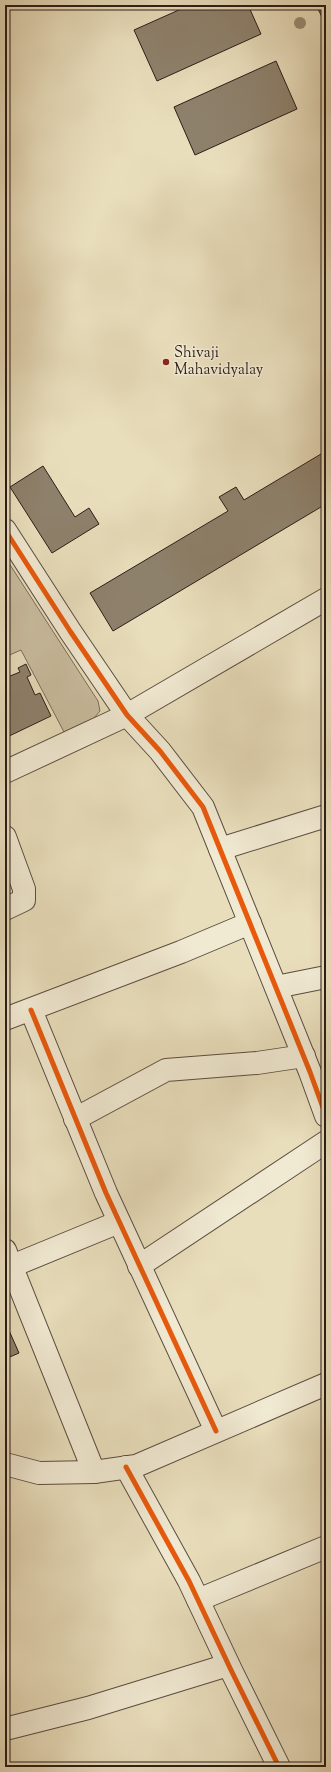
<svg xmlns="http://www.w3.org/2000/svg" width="331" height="1772" font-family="'Sorts Mill Goudy',serif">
<rect width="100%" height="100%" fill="#e9debc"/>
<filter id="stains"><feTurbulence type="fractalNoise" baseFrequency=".005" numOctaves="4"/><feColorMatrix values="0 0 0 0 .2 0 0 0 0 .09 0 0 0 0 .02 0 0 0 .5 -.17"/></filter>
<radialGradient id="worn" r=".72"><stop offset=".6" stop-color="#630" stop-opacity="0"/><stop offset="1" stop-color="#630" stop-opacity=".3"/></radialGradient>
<!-- green -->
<polygon fill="#c9bda0" stroke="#7a6d5b" points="5,557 98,701 100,711 94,718 64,732 21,650 5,657"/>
<!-- building -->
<g fill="#8e816c" stroke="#2b1d16">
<polygon points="190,5 248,5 261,34 157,81 134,30"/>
<polygon points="316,5 326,5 326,25"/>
<polygon points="276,61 297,109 195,155 174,107"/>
<polygon points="326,451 326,504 113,631 90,593 228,511 219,497 236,487 244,500"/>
<polygon points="43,466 75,517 89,508 99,524 52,553 10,487"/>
<polygon points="26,664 31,675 27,677 35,695 40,693 51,716 5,738 5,678 20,672 18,668"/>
<polygon points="7,1326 19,1353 5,1359 5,1327"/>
</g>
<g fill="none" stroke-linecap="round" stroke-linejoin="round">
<!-- minor casing -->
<g stroke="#5a4d40" stroke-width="24">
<g id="minor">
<polyline points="5,530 70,631 127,715 160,751 203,807 310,1072 326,1116"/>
<polyline points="5,772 127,715 326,599"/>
<polyline points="5,837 24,889 24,900 5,909"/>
<polyline points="220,849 326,816"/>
<polyline points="276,987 326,977"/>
<polyline points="31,1010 106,1193 216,1431"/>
<polyline points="5,1019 181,952 250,923"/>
<polyline points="75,1119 166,1070 257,1063 304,1056"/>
<polyline points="5,1250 94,1472"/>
<polyline points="12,1266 119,1222"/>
<polyline points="139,1266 326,1142"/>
<polyline points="5,1464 39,1473 94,1472 136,1466 326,1384"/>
<polyline points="126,1467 189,1581 231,1670 279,1767"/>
<polyline points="198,1600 326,1547"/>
<polyline points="5,1729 88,1708 228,1665"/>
</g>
</g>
<!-- minor -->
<use href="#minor" stroke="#f1ead3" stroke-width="22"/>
<!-- cycleway casing -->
<g stroke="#f1ead3" stroke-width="8">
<g id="cycleway">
<polyline points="5,530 70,631 127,715 160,751 203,807 310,1072 326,1116"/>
<polyline points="31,1010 106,1193 216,1431"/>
<polyline points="126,1467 189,1581 231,1670 279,1767"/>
</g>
</g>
<!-- cycleway -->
<use href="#cycleway" stroke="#e8590c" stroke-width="5"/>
</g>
<!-- trees -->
<circle fill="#9a8e77" cx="300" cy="23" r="6"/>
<!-- markers -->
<circle fill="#8f2418" stroke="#f1ead3" stroke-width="1.5" cx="166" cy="362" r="4"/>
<g text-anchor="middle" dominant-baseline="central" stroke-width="3" stroke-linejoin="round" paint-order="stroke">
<!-- poi labels -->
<g font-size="15" fill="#2b1d16" stroke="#f1ead3" text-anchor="start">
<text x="174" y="353">Shivaji<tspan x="174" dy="17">Mahavidyalay</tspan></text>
</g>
</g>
<!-- margin -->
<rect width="331" height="1772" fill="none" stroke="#e9debc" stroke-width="20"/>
<rect x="6" y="6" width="319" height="1760" fill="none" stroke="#2b1d16" stroke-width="2"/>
<rect x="10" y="10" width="311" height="1752" fill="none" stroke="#2b1d16"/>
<rect width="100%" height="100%" filter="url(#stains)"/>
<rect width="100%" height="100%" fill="url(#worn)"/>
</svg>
